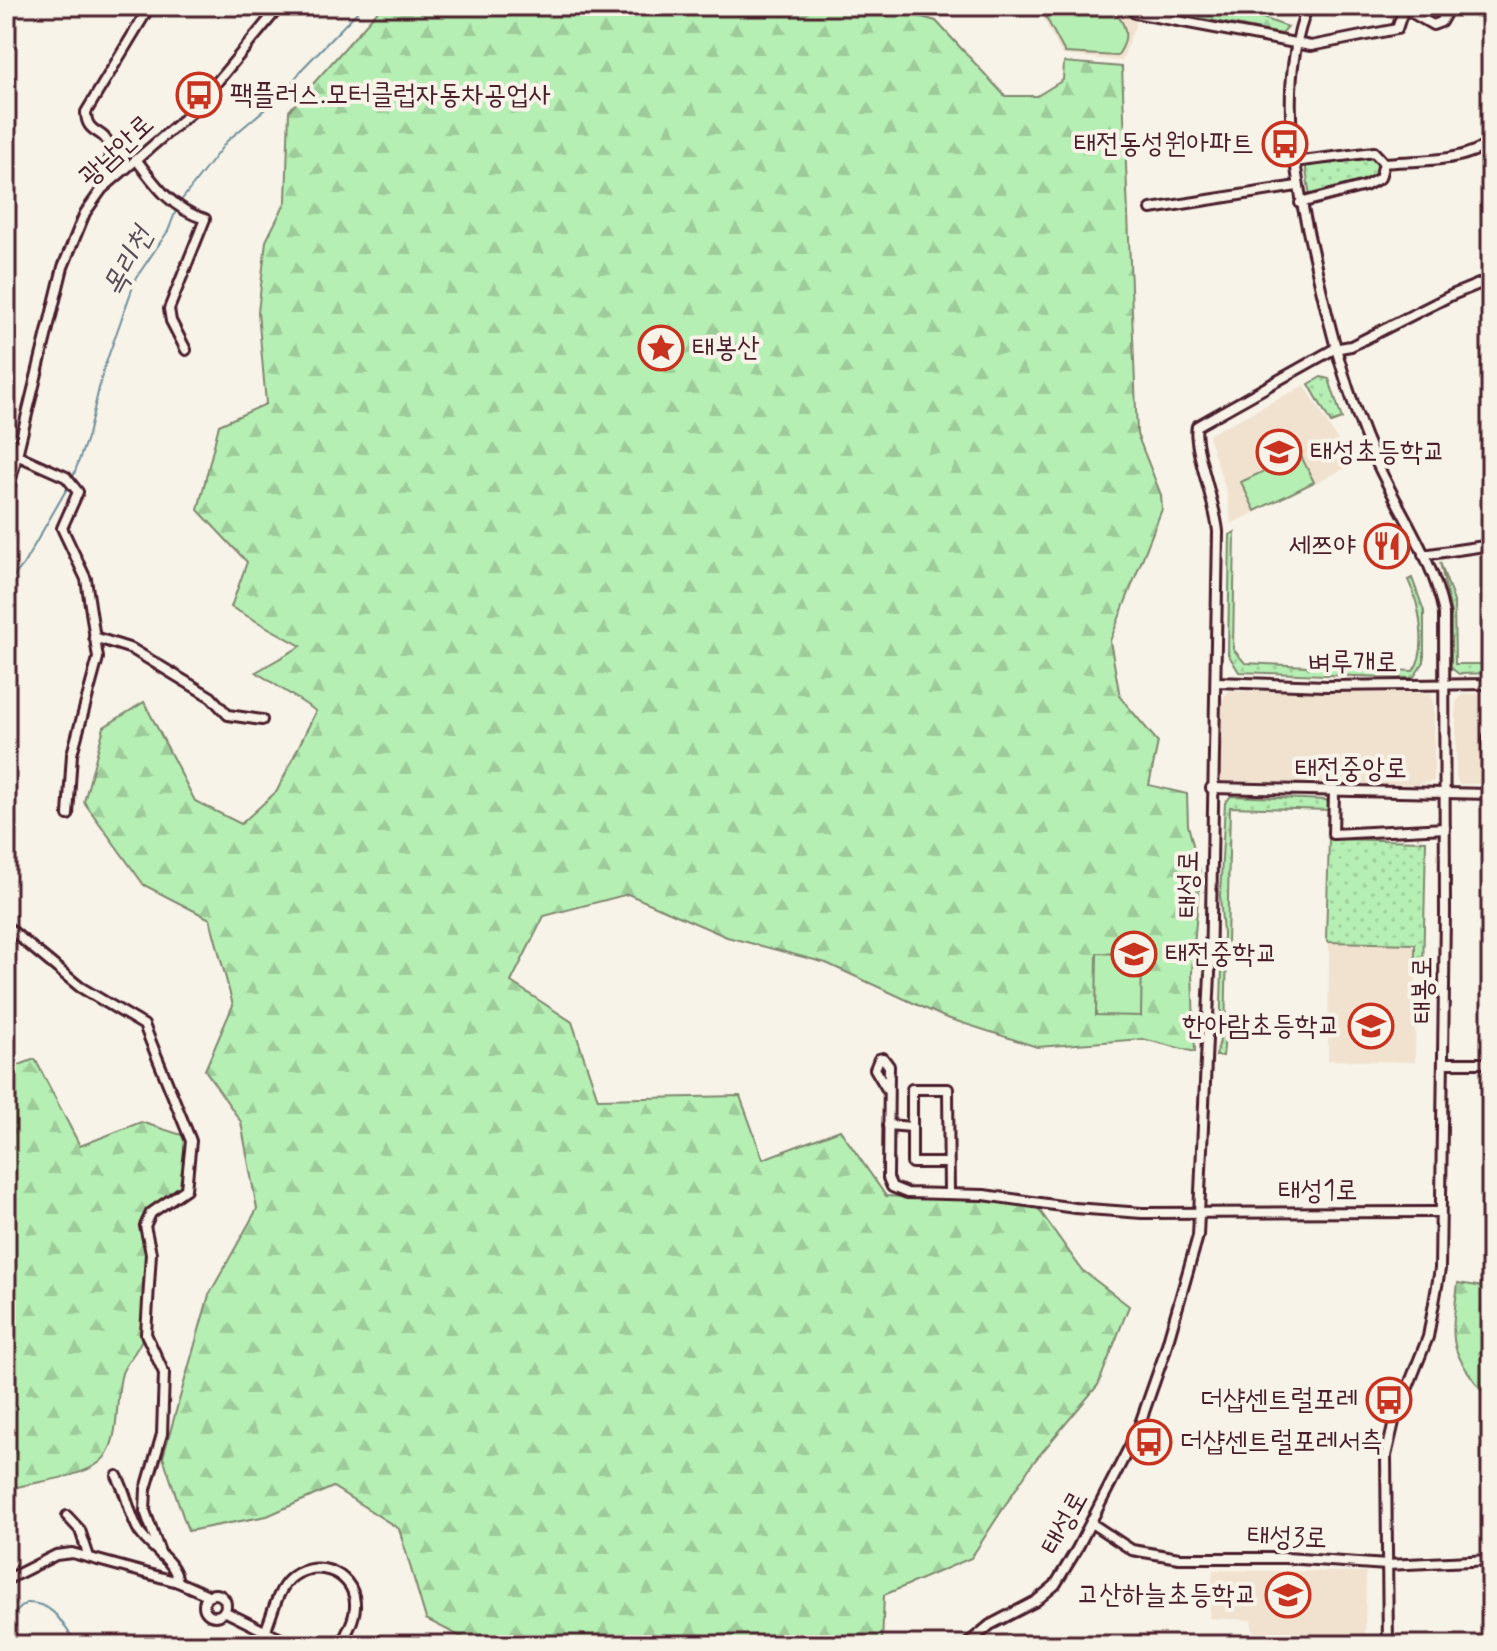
<svg xmlns="http://www.w3.org/2000/svg" width="1497" height="1651" font-family="Mynerve,'Poor Story',sans-serif">
<defs>
<pattern id="grass-dots" width="8" height="8" patternUnits="userSpaceOnUse" patternTransform="scale(2)"><rect width="8" height="8" fill="#b5efb3"/><path d="M2 2h.1M6 6h.1" fill="none" stroke="#9dcc9a" stroke-width="1.8" stroke-linecap="round"/></pattern>
<pattern id="forest-firs" width="22" height="20" patternUnits="userSpaceOnUse" patternTransform="scale(2)"><rect width="22" height="20" fill="#b5efb3"/><path d="M5 1l3.5 6h-7zM16 11l3.5 6h-7z" fill="#9dcc9a"/></pattern>
</defs>
<rect width="100%" height="100%" fill="#f7f3e8"/>
<filter id="ink" filterUnits="userSpaceOnUse"><feTurbulence type="fractalNoise" baseFrequency=".0125" numOctaves="2"/><feDisplacementMap in="SourceGraphic" scale="16" xChannelSelector="R" yChannelSelector="G"/><feConvolveMatrix kernelMatrix="1 2 1 2 8 2 1 2 1" color-interpolation-filters="sRGB"/></filter>
<g filter="url(#ink)">
<!-- built -->
<g fill="#f0e2ce">
<polygon points="1037,6 1134,6 1136,22 1122,61 1062,55"/>
<polygon points="1305,385 1352,465 1231,524 1227,493 1209,439 1210,434"/>
<polygon points="1229,691 1431,693 1434,705 1434,781 1417,785 1222,781 1218,775 1221,700"/>
<polygon points="1463,694 1491,694 1491,784 1459,784 1456,777 1456,702"/>
<polygon points="1329,942 1416,944 1415,1062 1328,1060"/>
<polygon points="1213,1570 1366,1572 1365,1645 1255,1645 1251,1620 1209,1618"/>
</g>
<!-- grass -->
<g fill="url(#grass-dots)" stroke="#80876f" stroke-width="2">
<polygon points="1367,154 1381,164 1380,177 1310,198 1305,162"/>
<polygon points="1321,377 1329,379 1342,419 1331,423 1309,384"/>
<path d="M1235 532 1233 649 1245 663 1413 671C1429 650 1419 602 1408 580L1412 578 1424 611V662L1413 678 1239 672 1228 654 1230 535Z"/>
<polygon points="1440,562 1454,602 1455,664 1491,664 1491,673 1459,674 1451,668 1451,612"/>
<polygon points="1231,796 1326,800 1329,804 1329,810 1230,807 1225,1037 1223,1056 1216,1056 1220,1040 1223,933 1220,896 1225,803"/>
<polygon points="1329,839 1426,841 1423,971 1415,970 1415,944 1329,942 1326,938"/>
</g>
<!-- forest -->
<g fill="url(#forest-firs)" stroke="#80876f" stroke-width="2">
<polygon points="382,6 883,6 936,21 1005,96 1037,96 1063,80 1064,62 1122,67 1137,434 1161,495 1162,509 1110,641 1120,697 1158,742 1149,785 1187,794 1188,825 1200,872 1192,972 1195,1052 1143,1039 1037,1047 944,1017 826,963 727,937 628,894 544,916 511,982 572,1022 598,1099 740,1096 763,1159 840,1130 886,1196 1035,1204 1082,1270 1129,1306 1098,1385 1032,1464 971,1558 884,1595 882,1645 477,1645 426,1619 399,1529 333,1487 267,1516 188,1531 163,1457 209,1295 257,1209 241,1122 205,1070 233,1005 210,919 144,885 84,802 104,727 144,702 195,801 241,824 277,791 316,711 256,672 301,646 231,607 247,562 198,510 219,425 266,404 258,312 266,241 286,201 289,111"/>
<polygon points="1138,6 1229,6 1288,27 1282,34"/>
<path d="M35 1059 80 1146 141 1122 185 1136 189 1146 183 1185 143 1217C146 1247 149 1314 141 1341 137 1352 126 1362 122 1373 114 1399 122 1444 100 1462 79 1479 34 1481 6 1490V1070Z"/>
<path d="M1458 1283 1491 1288V1403C1450 1348 1449 1352 1458 1283Z"/>
</g>
<!-- pitch -->
<g fill="#b5efb3" stroke="#80876f" stroke-width="2">
<path d="M1040 6C1058 6 1083 1 1100 6 1125 14 1133 35 1117 56L1065 53Z"/>
<polygon points="1300,454 1314,482 1255,511 1241,482"/>
<polygon points="1097,953 1142,955 1141,1016 1096,1015"/>
</g>
<g fill="none" stroke-linecap="round" stroke-linejoin="round">
<!-- stream -->
<g stroke="#708f9b" stroke-width="2">
<polyline points="180,202 227,141 284,93 303,68 363,6"/>
<polyline points="72,480 88,435 103,371 136,278 168,231 177,208"/>
<polyline points="6,586 23,565 69,485"/>
<path d="M6 1621 26 1603C54 1602 62 1623 77 1645"/>
</g>
<!-- minor casing -->
<g stroke="#4a1f2b" stroke-width="14">
<g id="minor">
<polyline points="1133,6 1135,13 1311,46 1397,29 1403,11"/>
<path d="M1308 6C1275 88 1296 180 1315 262 1330 330 1347 396 1375 459 1398 510 1434 559 1444 614L1445 914 1440 1269 1428 1337 1394 1422 1386 1456 1388 1645"/>
<polyline points="1400,6 1433,25 1441,22 1450,6"/>
<path d="M136 159C156 186 172 209 205 219L169 309 171 321 186 350"/>
<polyline points="1294,162 1374,152 1384,163"/>
<path d="M1384 163C1416 160 1466 163 1491 141"/>
<path d="M103 186C125 118 86 145 86 112L150 6"/>
<polyline points="1300,203 1365,186 1380,178 1384,163"/>
<polyline points="1151,209 1297,186"/>
<polyline points="19,456 66,477 78,492 62,528 86,579 98,658 72,754 68,815"/>
<polyline points="6,500 63,267 85,213 102,189 193,111 280,6"/>
<polyline points="1423,555 1491,545"/>
<polyline points="94,637 132,649 211,697 228,715 262,720"/>
<polyline points="1216,682 1326,686 1491,684"/>
<polyline points="1211,788 1491,794"/>
<polyline points="1334,792 1333,834 1445,828"/>
<polyline points="1487,794 1488,738 1491,733"/>
<polyline points="6,926 80,987 144,1025 191,1141 186,1189 151,1213 145,1226 151,1253 146,1334 164,1373 162,1434 146,1489 145,1511 161,1555"/>
<polyline points="1444,1063 1491,1063"/>
<polyline points="888,1091 875,1069 879,1059 883,1058 889,1066 888,1178 892,1187 907,1193 984,1195 1075,1208 1142,1213 1439,1212"/>
<polyline points="888,1125 912,1127"/>
<polyline points="949,1163 912,1163 912,1089 948,1089 949,1193"/>
<path d="M117 1476C127 1494 129 1514 139 1531 151 1550 175 1559 178 1582"/>
<polyline points="67,1516 80,1530 89,1557"/>
<polyline points="1091,1523 1132,1550 1179,1558 1286,1558 1387,1565 1491,1560"/>
<polyline points="6,1580 56,1555 72,1553 178,1582 210,1596"/>
<circle cx="215" cy="1605" r="11"/>
<polyline points="224,1611 293,1645"/>
<path d="M265 1632C272 1616 277 1591 289 1580 311 1558 353 1569 355 1603 356 1618 347 1632 341 1645"/>
<path d="M966 1645 990 1625 1036 1601 1055 1585 1077 1549 1137 1432 1164 1355 1198 1236 1210 973 1218 532C1216 504 1192 446 1197 426L1334 349 1351 346 1452 295 1491 279"/>
</g>
</g>
<!-- minor -->
<use href="#minor" stroke="#f7f3e8" stroke-width="8"/>
</g>
</g>
<!-- icons -->
<defs>
<g id="bus-ring" transform="scale(2.3)"><circle r="9.5" fill="#f7f3e8" stroke="#c8321e" stroke-width="1.5"/><path d="M-5-6H5V4H4V6H2V4H-2V6H-4V4H-5ZM-3.5-4V0h7V-4ZM-3.5 1.2v1.5H-2V1.2ZM2 1.2v1.5H3.5V1.2Z" fill="#c8321e"/></g>
<g id="sight-ring" transform="scale(2.3)"><circle r="9.5" fill="#f7f3e8" stroke="#c8321e" stroke-width="1.5"/><path d="M0-6L1.8-2.2L6-1.7L2.9 1.2L3.7 5.4L0 3.3L-3.7 5.4L-2.9 1.2L-6-1.7L-1.8-2.2Z" fill="#c8321e"/></g>
<g id="school-ring" transform="scale(2.3)"><circle r="9.5" fill="#f7f3e8" stroke="#c8321e" stroke-width="1.5"/><path d="M0-5L7-2L0 1L-7-2ZM-4 1L0 2.5L4 1V4Q0 6-4 4Z" fill="#c8321e"/></g>
<g id="restaurant-ring" transform="scale(2.3)"><circle r="9.5" fill="#f7f3e8" stroke="#c8321e" stroke-width="1.5"/><path d="M-5-6h1v4h1v-4h1v4h1v-4h1v5L-1.5 .5V6h-2V.5L-5-1ZM5-6V6H3V1.5H1.5Q1.5-4 5-6Z" fill="#c8321e"/></g>
</defs>
<g fill-rule="evenodd">
<use href="#bus-ring" x="199" y="95"/>
<use href="#bus-ring" x="1285" y="144"/>
<use href="#sight-ring" x="661" y="348"/>
<use href="#school-ring" x="1279" y="452"/>
<use href="#restaurant-ring" x="1387" y="546"/>
<use href="#school-ring" x="1134" y="954"/>
<use href="#school-ring" x="1371" y="1026"/>
<use href="#bus-ring" x="1389" y="1400"/>
<use href="#bus-ring" x="1149" y="1442"/>
<use href="#school-ring" x="1288" y="1595"/>
</g>
<g text-anchor="middle" dominant-baseline="central" stroke-width="8" stroke-linejoin="round" paint-order="stroke">
<!-- poi labels -->
<g font-size="28" fill="#4a1f2b" stroke="#f7f3e8" text-anchor="start">
<text x="230" y="95">팩플러스.모터클럽자동차공업사</text>
<text x="1254" y="144" text-anchor="end">태전동성원아파트</text>
<text x="692" y="348">태봉산</text>
<text x="1310" y="452">태성초등학교</text>
<text x="1356" y="546" text-anchor="end">세쯔야</text>
<text x="1165" y="954">태전중학교</text>
<text x="1340" y="1026" text-anchor="end">한아람초등학교</text>
<text x="1358" y="1400" text-anchor="end">더샵센트럴포레</text>
<text x="1180" y="1442">더샵센트럴포레서측</text>
<text x="1257" y="1595" text-anchor="end">고산하늘초등학교</text>
</g>
<!-- street labels -->
<g font-size="28" fill="#4a1f2b" stroke="#f7f3e8">
<text transform="translate(117 151) rotate(-43)">광남안로</text>
<text x="1353" y="663">벼루개로</text>
<text x="1351" y="769">태전중앙로</text>
<text transform="translate(1189 884) rotate(-89)">태성로</text>
<text transform="translate(1423 990) rotate(-90)">태봉로</text>
<text x="1318" y="1191">태성1로</text>
<text transform="translate(1065 1523) rotate(-61)">태성로</text>
<text transform="translate(1287 1538) rotate(2)">태성3로</text>
</g>
<!-- water labels -->
<g font-size="30" font-style="italic" fill="#5a4e5a" stroke="#f7f3e8">
<text transform="translate(128 262) rotate(-62)">목리천</text>
</g>
</g>
<!-- margin -->
<rect width="1497" height="1651" fill="none" stroke="#f7f3e8" stroke-width="32"/>
<rect x="16" y="16" width="1465" height="1619" fill="none" stroke="#4a1f2b" stroke-width="3" filter="url(#ink)"/>
</svg>
